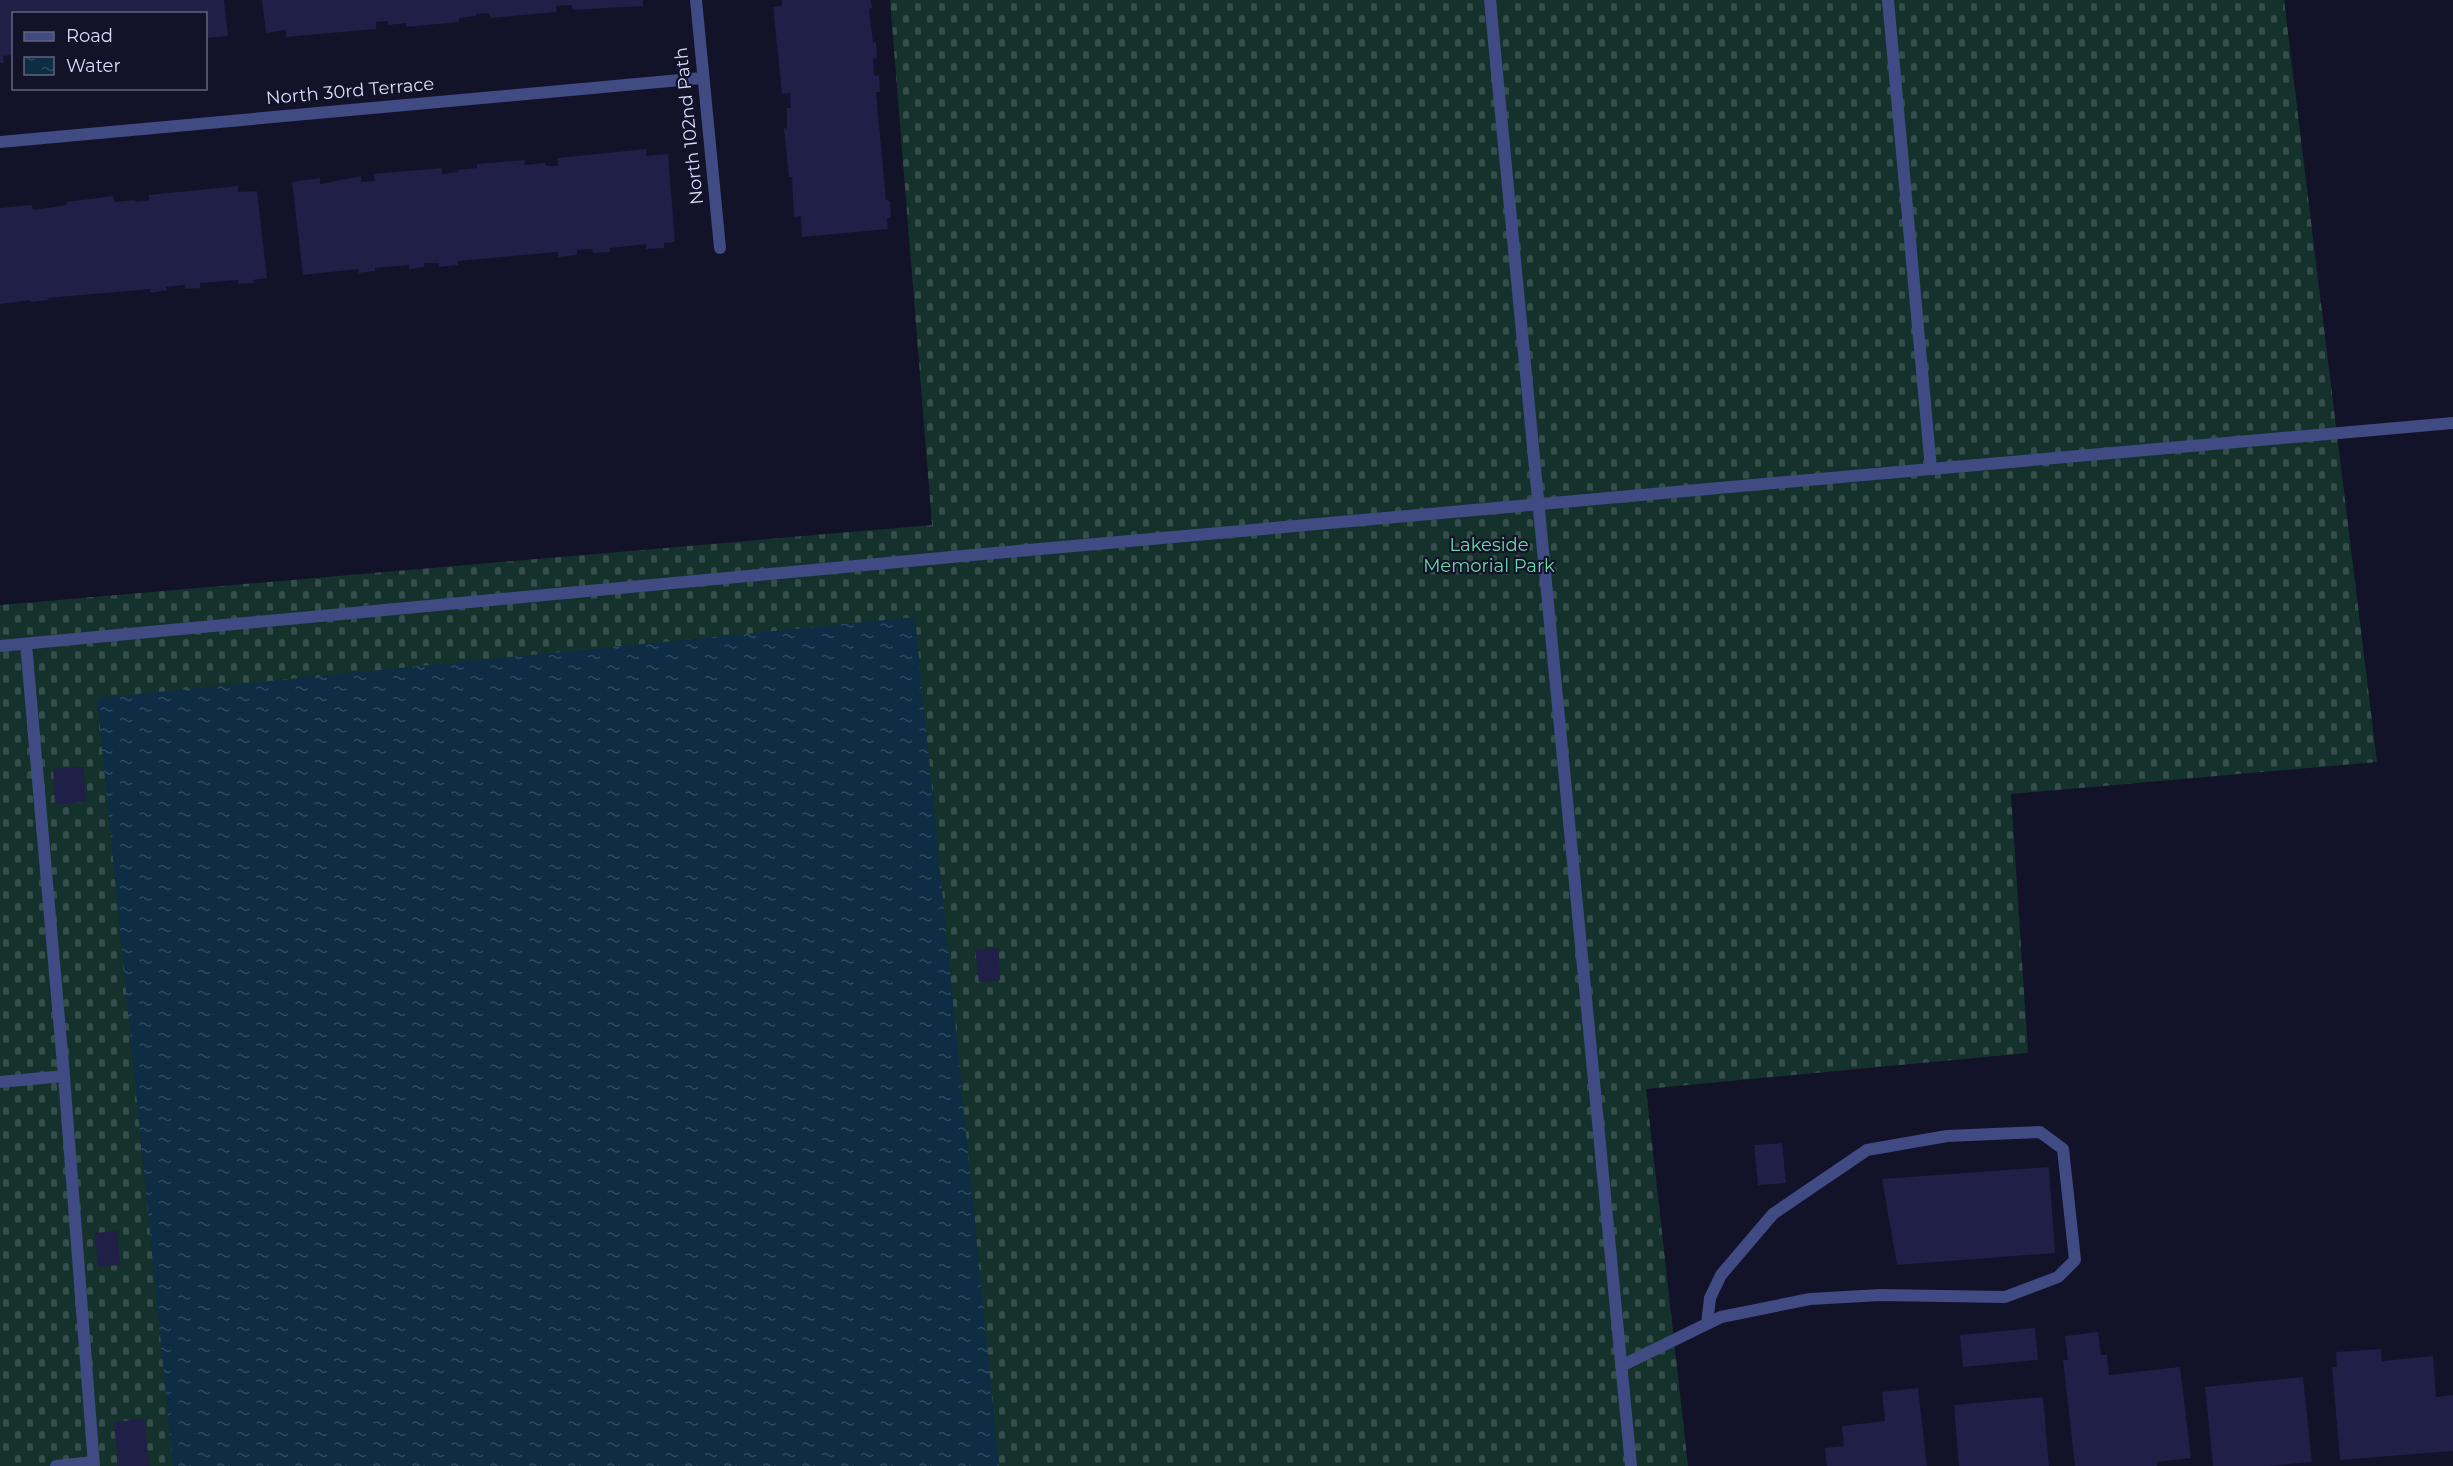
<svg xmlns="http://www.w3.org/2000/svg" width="2453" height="1466" font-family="Montserrat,sans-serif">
<defs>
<pattern id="cemetery-stones" width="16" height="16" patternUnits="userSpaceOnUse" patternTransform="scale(1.5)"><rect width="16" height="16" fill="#15312b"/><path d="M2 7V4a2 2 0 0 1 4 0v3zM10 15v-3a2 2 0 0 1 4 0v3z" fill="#364e4b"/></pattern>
<pattern id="water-ripples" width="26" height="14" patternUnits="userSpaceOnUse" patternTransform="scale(1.5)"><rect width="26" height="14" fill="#0e2c44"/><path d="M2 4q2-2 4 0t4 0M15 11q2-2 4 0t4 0" fill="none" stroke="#304a60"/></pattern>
</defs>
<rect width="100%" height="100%" fill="#121228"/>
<!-- cemetery -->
<polygon fill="url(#cemetery-stones)" points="890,0 2284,0 2377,762 2011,794 2028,1053 1646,1089 1688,1466 0,1466 0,605 932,525"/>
<!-- water -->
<polygon fill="url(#water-ripples)" points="915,617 999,1466 173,1466 97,698"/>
<!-- building -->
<g fill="#1f1f47">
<polygon points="0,0 224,0 228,36 207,38 208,44 206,45 206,14 14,14 14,55 3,56 4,63 0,63"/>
<polygon points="262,0 643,0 643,6 573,10 571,5 556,6 557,12 491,18 489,13 476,14 476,16 459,18 459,22 406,27 406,23 388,25 388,21 376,22 376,29 286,37 286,30 266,33"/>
<polygon points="782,0 871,0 872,8 869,9 873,43 876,42 877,58 873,59 874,76 879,75 880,92 876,92 886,200 890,201 891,218 887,218 888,229 802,237 801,216 794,217 792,177 789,177 784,128 787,129 787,108 791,108 790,93 782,94 773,7 782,6"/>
<polygon points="646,149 646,156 668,154 675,242 664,243 664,248 646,249 646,244 610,248 610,252 593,253 592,249 577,250 577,255 558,257 558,252 458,261 458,265 439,267 439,263 424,263 424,267 409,269 409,265 375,268 375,271 358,273 359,269 303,275 292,182 320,178 320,184 361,176 361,182 375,181 373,174 442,168 442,174 458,172 456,170 477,168 477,164 525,160 524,165 545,163 546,166 558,166 557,158"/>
<polygon points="238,186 238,192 257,191 267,278 253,280 254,283 238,284 238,280 200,283 200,288 185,289 185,285 166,287 167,290 151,293 150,289 48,298 48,300 31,302 30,300 0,304 0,208 32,205 33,210 67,205 66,202 113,196 115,202 135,200 136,202 149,200 149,195"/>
<polygon points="83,767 86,802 55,804 53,769"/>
<polygon points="998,948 1000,980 979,982 975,950"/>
<polygon points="1782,1143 1786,1183 1758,1185 1754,1145"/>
<polygon points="2049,1167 2055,1253 1897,1265 1882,1179"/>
<polygon points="117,1231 120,1265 98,1267 95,1233"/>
<polygon points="2035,1328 2038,1360 1963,1367 1960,1335"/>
<polygon points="2098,1332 2101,1355 2107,1355 2109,1375 2180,1367 2191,1458 2157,1462 2157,1466 2075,1466 2063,1360 2068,1360 2065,1336"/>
<polygon points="2381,1349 2382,1361 2433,1356 2436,1397 2453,1395 2453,1451 2340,1460 2332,1367 2337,1367 2336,1352"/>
<polygon points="2303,1377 2312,1462 2268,1466 2213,1466 2205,1387"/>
<polygon points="1918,1388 1927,1466 1827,1466 1825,1448 1844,1446 1842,1426 1885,1421 1882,1392"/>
<polygon points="2043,1397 2049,1466 1959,1466 1954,1405"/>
<polygon points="145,1419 149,1466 118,1466 114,1422"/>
</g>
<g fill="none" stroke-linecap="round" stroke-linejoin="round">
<!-- service -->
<g stroke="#404a83" stroke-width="12">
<polyline points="1490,0 1631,1466"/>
<polyline points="1931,469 2453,423"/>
<polyline points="26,644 64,1076 94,1466"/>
<polyline points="0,646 973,555 1931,469 1888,0"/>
<polyline points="0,1082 64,1076"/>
<polyline points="1621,1366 1721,1317 1810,1299 1880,1295 2005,1297 2058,1277 2075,1260 2063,1149 2040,1132 1947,1136 1867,1150 1773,1214 1721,1275 1710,1298 1707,1324"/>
<polyline points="56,1466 93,1462"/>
</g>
<!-- minor -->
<g stroke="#404a83" stroke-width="12">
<polyline points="696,0 720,248"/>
<polyline points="0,142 702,78"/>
</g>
</g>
<g text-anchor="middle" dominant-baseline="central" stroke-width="4.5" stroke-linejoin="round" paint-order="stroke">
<!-- street labels -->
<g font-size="18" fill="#daddfd" stroke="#121228">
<text transform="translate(350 91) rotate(-5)">North 30rd Terrace</text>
<text transform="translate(689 126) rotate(-96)">North 102nd Path</text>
</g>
<!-- park labels -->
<g font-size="18" fill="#6ad9a8" stroke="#121228">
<text x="1489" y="545">Lakeside<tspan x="1489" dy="21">Memorial Park</tspan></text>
</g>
</g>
<!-- legend -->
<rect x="12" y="12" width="195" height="78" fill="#121228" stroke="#62637d" stroke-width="1.5"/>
<rect x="24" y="32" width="30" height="9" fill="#404a83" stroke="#62637d" stroke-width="1.5"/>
<text x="66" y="42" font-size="18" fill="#daddfd">Road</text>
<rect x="24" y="57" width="30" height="18" fill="url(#water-ripples)" stroke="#62637d" stroke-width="1.5"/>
<text x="66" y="72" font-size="18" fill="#daddfd">Water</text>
</svg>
